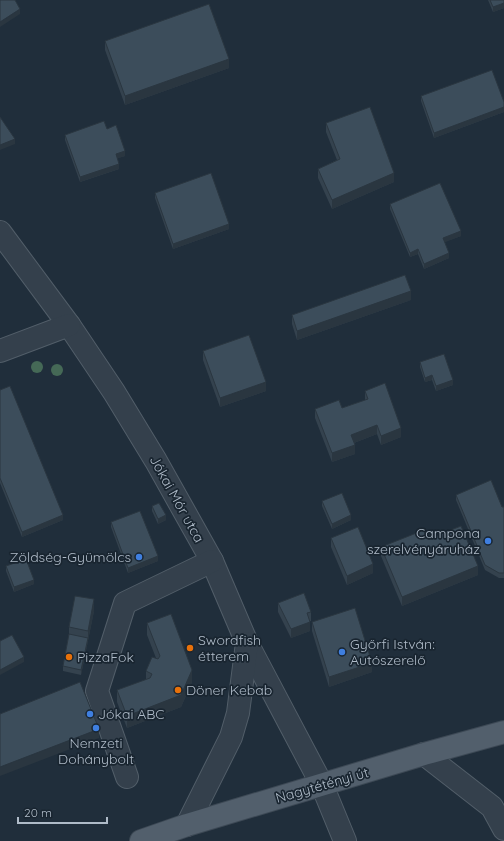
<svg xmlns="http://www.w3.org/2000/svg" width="504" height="841" font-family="Quicksand,sans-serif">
<rect width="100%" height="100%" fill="#202e3b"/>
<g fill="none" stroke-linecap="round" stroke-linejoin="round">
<!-- minor casing -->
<g stroke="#525e69" stroke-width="24">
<g id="minor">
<polyline points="0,232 69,325 114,392 156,461 212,561 247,643 322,785 345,841"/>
<polyline points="0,351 69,325"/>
<polyline points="424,754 492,807 504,829"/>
<polyline points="127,777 97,691 125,603 212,561"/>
<polyline points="187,825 231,737 238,713 247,643"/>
</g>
</g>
<!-- major casing -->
<g stroke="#3d4955" stroke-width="24">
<polyline id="major" points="141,841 187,825 424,754 504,732"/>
</g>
<!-- minor -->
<use href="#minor" stroke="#34404c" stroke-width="22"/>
<!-- major -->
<use href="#major" stroke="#525f6c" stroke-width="22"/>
</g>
<!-- trees -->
<g fill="#456956">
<circle cx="37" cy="367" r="6"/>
<circle cx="57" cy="370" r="6"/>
</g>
<!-- wall -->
<g fill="#34424e">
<polygon points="488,0 504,0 504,8 493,12"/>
<polygon points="105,41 229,68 125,105 105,50"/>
<polygon points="421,96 504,102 504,112 434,138 421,101"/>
<polygon points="326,123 394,182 332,209 318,178 318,169 337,160 326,132"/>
<polygon points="107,129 125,156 117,158 119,169 80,182 65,140 65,135"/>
<polygon points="155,193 229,229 173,249 155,198"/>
<polygon points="390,204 461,236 444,242 449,258 424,269 418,254 410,257 390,209"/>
<polygon points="411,300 297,340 292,324 292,315"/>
<polygon points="203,351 266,391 220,407 203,360"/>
<polygon points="420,362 453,385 436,391 432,380 425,382 420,367"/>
<polygon points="0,390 63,520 22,537 0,483"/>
<polygon points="365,391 401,437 381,445 377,434 354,443 355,454 332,462 315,418 315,409 342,408 365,400"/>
<polygon points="456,495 502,507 504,507 504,578 499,578 485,570 456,500"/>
<polygon points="322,501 351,520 332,529 322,506"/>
<polygon points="152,506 166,520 158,524 152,511"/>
<polygon points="111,522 158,561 128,573 111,527"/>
<polygon points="331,538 373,573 347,585 331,547"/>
<polygon points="381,547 478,575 402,606 381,556"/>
<polygon points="6,566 34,584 14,592 6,571"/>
<polygon points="278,603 311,612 311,621 310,621 310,631 291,638 278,612"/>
<polygon points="94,611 81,675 63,671 63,666 69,634 69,627"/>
<polygon points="312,622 372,672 329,687 312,631"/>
<polygon points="147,623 192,682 181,707 127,728 117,702 117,690 146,680 146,671 156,658 147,635"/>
</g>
<!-- shaded-wall -->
<g fill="#2a3640">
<polygon points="504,3 504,8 493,12 493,7"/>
<polygon points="20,9 20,14 0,27 0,22"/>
<polygon points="229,59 229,68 125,105 125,96"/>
<polygon points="504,107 504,112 434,138 434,133"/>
<polygon points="15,139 15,144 0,150 0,145"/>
<polygon points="125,151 125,156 116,159 116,154"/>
<polygon points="119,164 119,169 80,182 80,177"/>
<polygon points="394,173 394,182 332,209 332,200"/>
<polygon points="229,224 229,229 173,249 173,244"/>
<polygon points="461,231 461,236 443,243 443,238"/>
<polygon points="418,249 418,254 410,257 410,253"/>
<polygon points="449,253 449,258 424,269 424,264"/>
<polygon points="411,291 411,300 297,340 297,331"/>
<polygon points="432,375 432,380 425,382 425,378"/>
<polygon points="453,380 453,385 436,391 436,386"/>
<polygon points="266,382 266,391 220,407 220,398"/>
<polygon points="377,425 377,434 351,444 351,435"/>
<polygon points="401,428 401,437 381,445 381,436"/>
<polygon points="355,445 355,454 332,462 332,453"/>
<polygon points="63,515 63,520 22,537 22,532"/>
<polygon points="166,515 166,520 158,524 158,519"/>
<polygon points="351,515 351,520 332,529 332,524"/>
<polygon points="158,556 158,561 128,573 128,568"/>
<polygon points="373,564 373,573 347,585 347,576"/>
<polygon points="478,566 478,575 402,606 402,597"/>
<polygon points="34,580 34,584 14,592 14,587"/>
<polygon points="94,599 94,611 81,675 81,670 88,638 88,631"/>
<polygon points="310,622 310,631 291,638 291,629"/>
<polygon points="24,657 24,662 0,675 0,670"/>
<polygon points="372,663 372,672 329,687 329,677"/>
<polygon points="192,670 192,682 181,707 127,728 127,716"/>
<polygon points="99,729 99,738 0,776 0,767"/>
</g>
<!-- building -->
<g fill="#3c4d5b" stroke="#2a3640">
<polygon points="0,0 15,0 20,9 0,22"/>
<polygon points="490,0 504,0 504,3 493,7"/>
<polygon points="209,4 229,59 125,96 105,41"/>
<polygon points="492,70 504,102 504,107 434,133 421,96"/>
<polygon points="370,107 394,173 332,200 318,169 340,159 326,123"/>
<polygon points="0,117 15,139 0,145"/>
<polygon points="104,121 107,129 116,125 125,151 116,154 119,164 80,177 65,135"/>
<polygon points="211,173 229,224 173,244 155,193"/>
<polygon points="440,183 461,231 443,238 449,253 424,264 418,249 410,253 390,204"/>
<polygon points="405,275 411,291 297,331 292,315"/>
<polygon points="249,335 266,382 220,398 203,351"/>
<polygon points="444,354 453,380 436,386 432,375 425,378 420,362"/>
<polygon points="385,383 401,428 381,436 377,425 351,435 355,445 332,453 315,409 339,400 342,408 368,399 365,391"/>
<polygon points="10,386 63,515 22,532 0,478 0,390"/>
<polygon points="491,480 502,507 504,507 504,573 499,573 485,565 456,495"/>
<polygon points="342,493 351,515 332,524 322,501"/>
<polygon points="159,503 166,515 158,519 152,506"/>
<polygon points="140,511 158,556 128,568 111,522"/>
<polygon points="461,526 478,566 402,597 381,547 424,530 428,539"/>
<polygon points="358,527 373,564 347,576 331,538"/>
<polygon points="26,559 34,580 14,587 6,566"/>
<polygon points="304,593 311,612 307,613 310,622 291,629 278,603"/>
<polygon points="75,596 94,599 88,631 69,627"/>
<polygon points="355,608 372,663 329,677 312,622"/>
<polygon points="171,614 192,670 181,695 127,716 117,690 150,678 152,674 146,671 152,657 158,659 160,656 147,623"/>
<polygon points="69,634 88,638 81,670 63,666"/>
<polygon points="12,635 24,657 0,670 0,641"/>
<polygon points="80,682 99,729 0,767 0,714"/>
</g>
<!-- markers -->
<g fill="#3f7fe0" stroke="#192530" stroke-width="1.5">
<circle cx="488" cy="541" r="4"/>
<circle cx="139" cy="557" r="4"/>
<circle cx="342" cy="652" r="4"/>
<circle cx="90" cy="714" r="4"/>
<circle cx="96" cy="728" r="4"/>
</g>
<g fill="#e8710a" stroke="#192530" stroke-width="1.5">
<circle cx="190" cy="648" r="4"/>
<circle cx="69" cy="657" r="4"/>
<circle cx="178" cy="690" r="4"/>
</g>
<g text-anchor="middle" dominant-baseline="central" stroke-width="3.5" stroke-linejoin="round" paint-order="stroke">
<!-- street labels -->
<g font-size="14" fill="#afbbc8" stroke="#192530">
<text transform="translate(177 499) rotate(61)">Jókai Mór utca</text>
<text transform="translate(322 785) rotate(-16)">Nagytétényi út</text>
</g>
<!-- poi labels -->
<g font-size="14" fill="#afbbc8" stroke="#192530" text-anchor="start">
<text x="480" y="533" text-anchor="end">Campona<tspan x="480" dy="16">szerelvényáruház</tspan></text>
<text x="131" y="557" text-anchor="end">Zöldség-Gyümölcs</text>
<text x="198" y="640">Swordfish<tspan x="198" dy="16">étterem</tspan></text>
<text x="350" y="644">Győrfi István:<tspan x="350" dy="16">Autószerelő</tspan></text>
<text x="77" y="657">PizzaFok</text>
<text x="186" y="690">Döner Kebab</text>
<text x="98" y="714">Jókai ABC</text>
<text x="96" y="743" text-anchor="middle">Nemzeti<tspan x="96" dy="16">Dohánybolt</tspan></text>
</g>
</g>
<!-- scale -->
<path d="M18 817v6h89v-6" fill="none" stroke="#afbbc8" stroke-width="2"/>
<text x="24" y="817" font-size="12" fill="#afbbc8" stroke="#192530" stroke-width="3" paint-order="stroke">20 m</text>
</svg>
